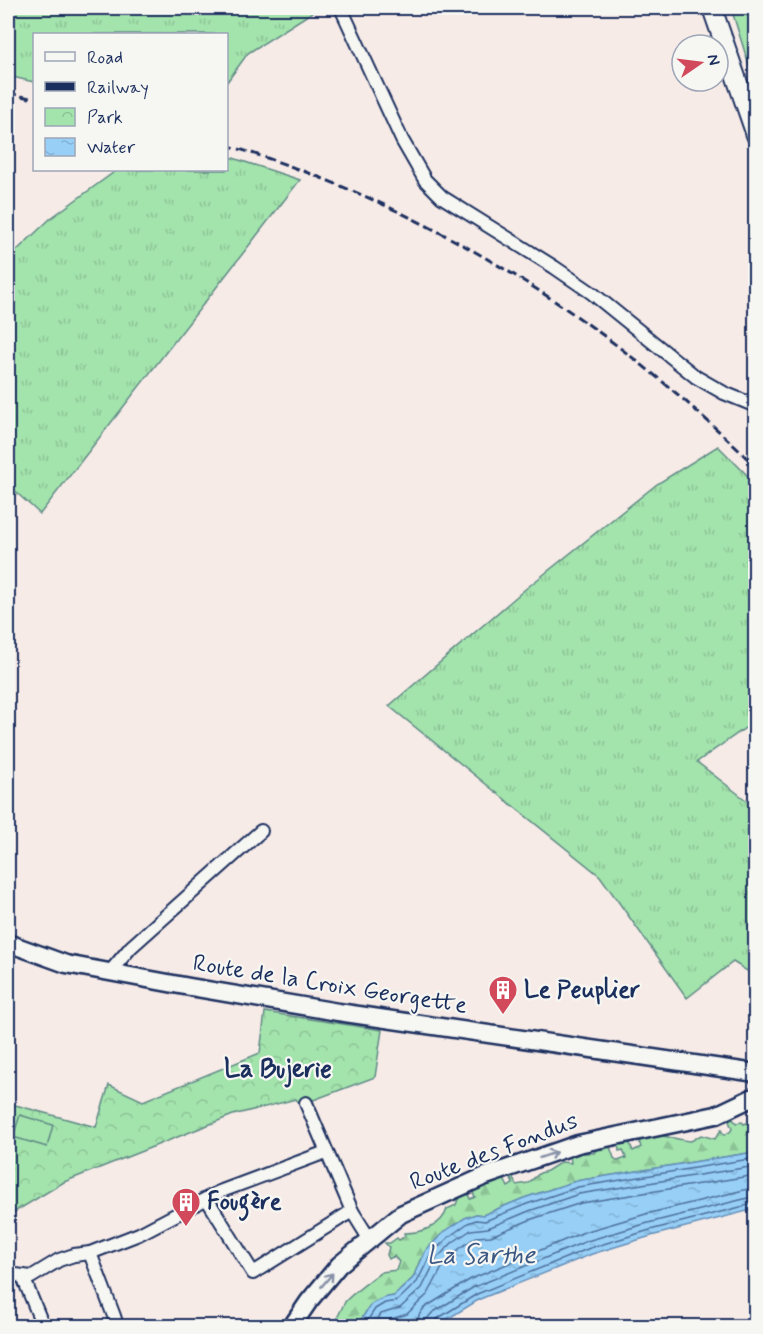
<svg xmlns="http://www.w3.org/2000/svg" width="763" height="1334" font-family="Mynerve,sans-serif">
<defs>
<pattern id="grass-tufts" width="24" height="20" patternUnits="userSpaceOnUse" patternTransform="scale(1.5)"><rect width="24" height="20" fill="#a3e3ac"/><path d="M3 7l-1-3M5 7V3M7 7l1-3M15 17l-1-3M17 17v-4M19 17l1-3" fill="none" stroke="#8cc396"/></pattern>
<pattern id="forest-firs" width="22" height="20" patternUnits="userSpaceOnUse" patternTransform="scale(1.5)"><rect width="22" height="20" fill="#a3e3ac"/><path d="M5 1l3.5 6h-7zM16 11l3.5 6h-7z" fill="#8cc396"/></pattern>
<pattern id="park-crowns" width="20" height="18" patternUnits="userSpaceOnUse" patternTransform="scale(1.5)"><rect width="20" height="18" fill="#a3e3ac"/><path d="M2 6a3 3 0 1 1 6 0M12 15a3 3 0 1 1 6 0" fill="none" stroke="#8cc396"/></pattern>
<pattern id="water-ripples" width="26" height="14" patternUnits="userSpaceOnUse" patternTransform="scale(1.5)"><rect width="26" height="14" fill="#97cff6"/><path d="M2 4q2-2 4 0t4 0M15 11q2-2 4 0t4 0" fill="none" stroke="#82b2d5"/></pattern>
</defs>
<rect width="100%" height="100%" fill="#f7ebe7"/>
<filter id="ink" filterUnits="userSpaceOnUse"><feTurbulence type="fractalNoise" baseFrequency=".0167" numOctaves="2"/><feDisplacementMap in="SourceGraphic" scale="12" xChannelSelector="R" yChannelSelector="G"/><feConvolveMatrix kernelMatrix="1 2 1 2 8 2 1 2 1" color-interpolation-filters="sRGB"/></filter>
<g filter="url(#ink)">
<!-- grass -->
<g fill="url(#grass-tufts)" stroke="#5f8985" stroke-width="1.5">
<polygon points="8,8 319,8 248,53 227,82 226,34 34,34 34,82 8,76"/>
<polygon points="227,156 300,180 40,514 8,485 8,253 15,252 51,218 117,170 226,170"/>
<polygon points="718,446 755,483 755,721 697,762 755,807 755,976 733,962 687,998 600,876 389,706 523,591 657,484"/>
</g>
<!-- forest -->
<path fill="url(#forest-firs)" stroke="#5f8985" stroke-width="1.5" d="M733 1119 736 1123 742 1122 744 1124 751 1121 755 1122V1152L576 1181 524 1198 483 1215 476 1214 465 1218 444 1232 433 1243 420 1260 413 1278 394 1296 388 1297 367 1310 357 1326H331C338 1319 340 1311 345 1302 348 1297 378 1274 382 1272 386 1271 392 1271 396 1270L399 1262 394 1256 389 1259 387 1255 389 1247 385 1243H390L397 1238 399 1240 405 1236 404 1233C420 1233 442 1227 447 1209L456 1205 459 1196 467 1191 470 1199 475 1197 472 1190 479 1185 504 1179 508 1187 513 1184 510 1176 511 1173 516 1185 528 1183 540 1173 547 1171 561 1162 571 1163 570 1156 578 1153H594L599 1146 609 1144 614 1158 618 1161 626 1158 623 1150 619 1151 618 1144 628 1139 633 1151 641 1147 639 1141C652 1129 675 1140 691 1141L701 1135 715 1139 721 1130 724 1135 730 1132 732 1129 729 1121Z"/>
<!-- park -->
<polygon fill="url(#park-crowns)" stroke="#5f8985" stroke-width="1.5" points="265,1012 382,1030 375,1077 300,1105 296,1099 233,1115 64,1182 8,1216 8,1103 96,1127 109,1085 143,1101 260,1053"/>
<!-- pitch -->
<g fill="#a3e3ac" stroke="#5f8985" stroke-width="1.5">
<polygon points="731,8 755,8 755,39 751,38 755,52 755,72 752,75"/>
<polygon points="20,1115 53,1125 47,1147 13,1137"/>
</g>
<!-- water -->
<polygon fill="url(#water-ripples)" stroke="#658fb9" stroke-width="1.5" points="755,1152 755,1209 651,1236 592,1254 480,1299 436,1326 357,1326 371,1304 383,1298 394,1296 413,1278 426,1250 444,1232 465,1218 476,1214 483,1215 524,1198 576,1181"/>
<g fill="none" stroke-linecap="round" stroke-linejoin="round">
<!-- shore -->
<g stroke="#4d6f9b" stroke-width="1.5">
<polyline points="364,1326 375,1309 385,1303 397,1301 417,1282 431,1254 449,1237 468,1223 476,1220 485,1221 527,1204 578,1187 756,1158"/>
<polyline points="373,1326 381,1314 400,1308 422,1288 437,1258 453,1242 471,1230 488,1228 529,1211 579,1194 756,1166"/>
<polyline points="383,1326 388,1320 407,1314 428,1294 444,1264 459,1249 476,1237 491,1236 532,1219 581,1203 756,1175"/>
<polyline points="417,1326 419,1315 424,1308 471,1279 584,1232 646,1214 756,1187"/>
<polyline points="426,1326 427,1319 432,1313 474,1287 587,1241 648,1223 756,1196"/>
<polyline points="434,1326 437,1319 477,1294 590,1248 650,1230 756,1203"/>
</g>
<!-- minor casing -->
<g stroke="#1b2f5e" stroke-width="16">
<g id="minor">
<polyline points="341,8 402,140 425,180 442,197 554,267 592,293 696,377 724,393 756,406"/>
<polyline points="110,972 131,947 261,831"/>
<polyline points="306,1103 352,1211 370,1240"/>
<polyline points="207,1199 253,1273 352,1211"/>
<polyline points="90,1253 114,1316 117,1326"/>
<polyline points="8,1274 31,1277 59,1260 74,1255 90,1253 139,1234 219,1192 326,1152"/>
<polyline points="23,1277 43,1326"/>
</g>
</g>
<!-- tertiary casing -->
<g stroke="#1b2f5e" stroke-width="21">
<g id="tertiary">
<polyline points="8,943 66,964 190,987 338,1012 756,1073"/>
<polyline points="292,1326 309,1301 339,1265 401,1214 483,1177 578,1144 716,1115 756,1096"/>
</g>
</g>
<!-- secondary casing -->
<g stroke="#1b2f5e" stroke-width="22">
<polyline id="secondary" points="712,8 756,135"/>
</g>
<!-- minor -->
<use href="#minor" stroke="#f6f6f2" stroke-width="12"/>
<!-- tertiary -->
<use href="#tertiary" stroke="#f6f6f2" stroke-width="16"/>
<!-- secondary -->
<use href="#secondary" stroke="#f6f6f2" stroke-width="18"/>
<!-- rail -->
<g stroke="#1b2f5e" stroke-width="3" stroke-dasharray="9 4.5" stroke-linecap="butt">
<polyline points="8,93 34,99"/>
<path d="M226 145C427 205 608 319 756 467"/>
</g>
</g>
<!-- one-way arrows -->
<defs><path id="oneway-shaft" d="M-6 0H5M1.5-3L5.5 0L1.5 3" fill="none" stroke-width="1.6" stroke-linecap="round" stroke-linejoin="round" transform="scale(1.5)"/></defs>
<g stroke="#8892a8">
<use href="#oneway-shaft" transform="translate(548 1155) rotate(-19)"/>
<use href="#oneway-shaft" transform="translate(327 1280) rotate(-50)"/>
</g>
</g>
<!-- icons -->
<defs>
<g id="building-pin" transform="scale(1.5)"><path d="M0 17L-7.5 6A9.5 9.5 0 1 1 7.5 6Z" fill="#d1495b" stroke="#f6f6f2"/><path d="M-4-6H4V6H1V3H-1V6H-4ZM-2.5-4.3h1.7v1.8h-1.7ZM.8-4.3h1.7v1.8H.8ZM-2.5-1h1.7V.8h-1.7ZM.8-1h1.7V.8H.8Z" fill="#fff"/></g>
</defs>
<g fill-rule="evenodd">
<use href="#building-pin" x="503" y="990"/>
<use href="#building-pin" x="186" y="1202"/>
</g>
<g text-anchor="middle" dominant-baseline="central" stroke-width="4.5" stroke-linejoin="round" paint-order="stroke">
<!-- street labels -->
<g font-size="24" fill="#1b2f5e" stroke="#f6f6f2">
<text transform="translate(330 985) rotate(9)">Route de la Croix Georgette</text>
<text transform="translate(494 1152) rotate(-21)">Route des Fondus</text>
</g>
<!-- poi labels -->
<g font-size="24" font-weight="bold" fill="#1b2f5e" stroke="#f6f6f2" text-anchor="start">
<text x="524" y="990">Le Peuplier</text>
<text x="207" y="1202">Fougère</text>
</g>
<!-- neighbourhood labels -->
<g font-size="26" font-weight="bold" fill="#1b2f5e" stroke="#f6f6f2">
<text x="278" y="1070">La Bujerie</text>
</g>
<!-- water labels -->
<g font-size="26" font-style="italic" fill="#3a5784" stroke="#f6f6f2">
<text x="481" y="1256">La Sarthe</text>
</g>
</g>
<!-- margin -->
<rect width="763" height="1334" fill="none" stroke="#f6f6f2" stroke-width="30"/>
<rect x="15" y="15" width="733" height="1304" fill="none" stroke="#1b2f5e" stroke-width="2" filter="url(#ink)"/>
<!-- legend -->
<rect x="33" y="33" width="195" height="138" fill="#f6f6f2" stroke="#9ea6b7" stroke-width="1.5"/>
<rect x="45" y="52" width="30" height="9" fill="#f6f6f2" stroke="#9ea6b7" stroke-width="1.5"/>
<text x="87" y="63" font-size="18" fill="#1b2f5e">Road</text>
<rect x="45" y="82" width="30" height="9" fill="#1b2f5e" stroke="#9ea6b7" stroke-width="1.5"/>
<text x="87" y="93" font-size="18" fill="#1b2f5e">Railway</text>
<rect x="45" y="108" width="30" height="18" fill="url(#park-crowns)" stroke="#9ea6b7" stroke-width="1.5"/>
<text x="87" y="123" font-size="18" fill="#1b2f5e">Park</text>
<rect x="45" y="138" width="30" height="18" fill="url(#water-ripples)" stroke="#9ea6b7" stroke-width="1.5"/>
<text x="87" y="153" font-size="18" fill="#1b2f5e">Water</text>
<!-- north arrow -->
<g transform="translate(700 63) rotate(76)"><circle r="28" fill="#f6f6f2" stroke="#9ea6b7" stroke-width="1.5"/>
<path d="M0-4.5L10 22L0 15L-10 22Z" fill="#d1495b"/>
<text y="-9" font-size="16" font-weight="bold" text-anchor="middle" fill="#1b2f5e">N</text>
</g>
</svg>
